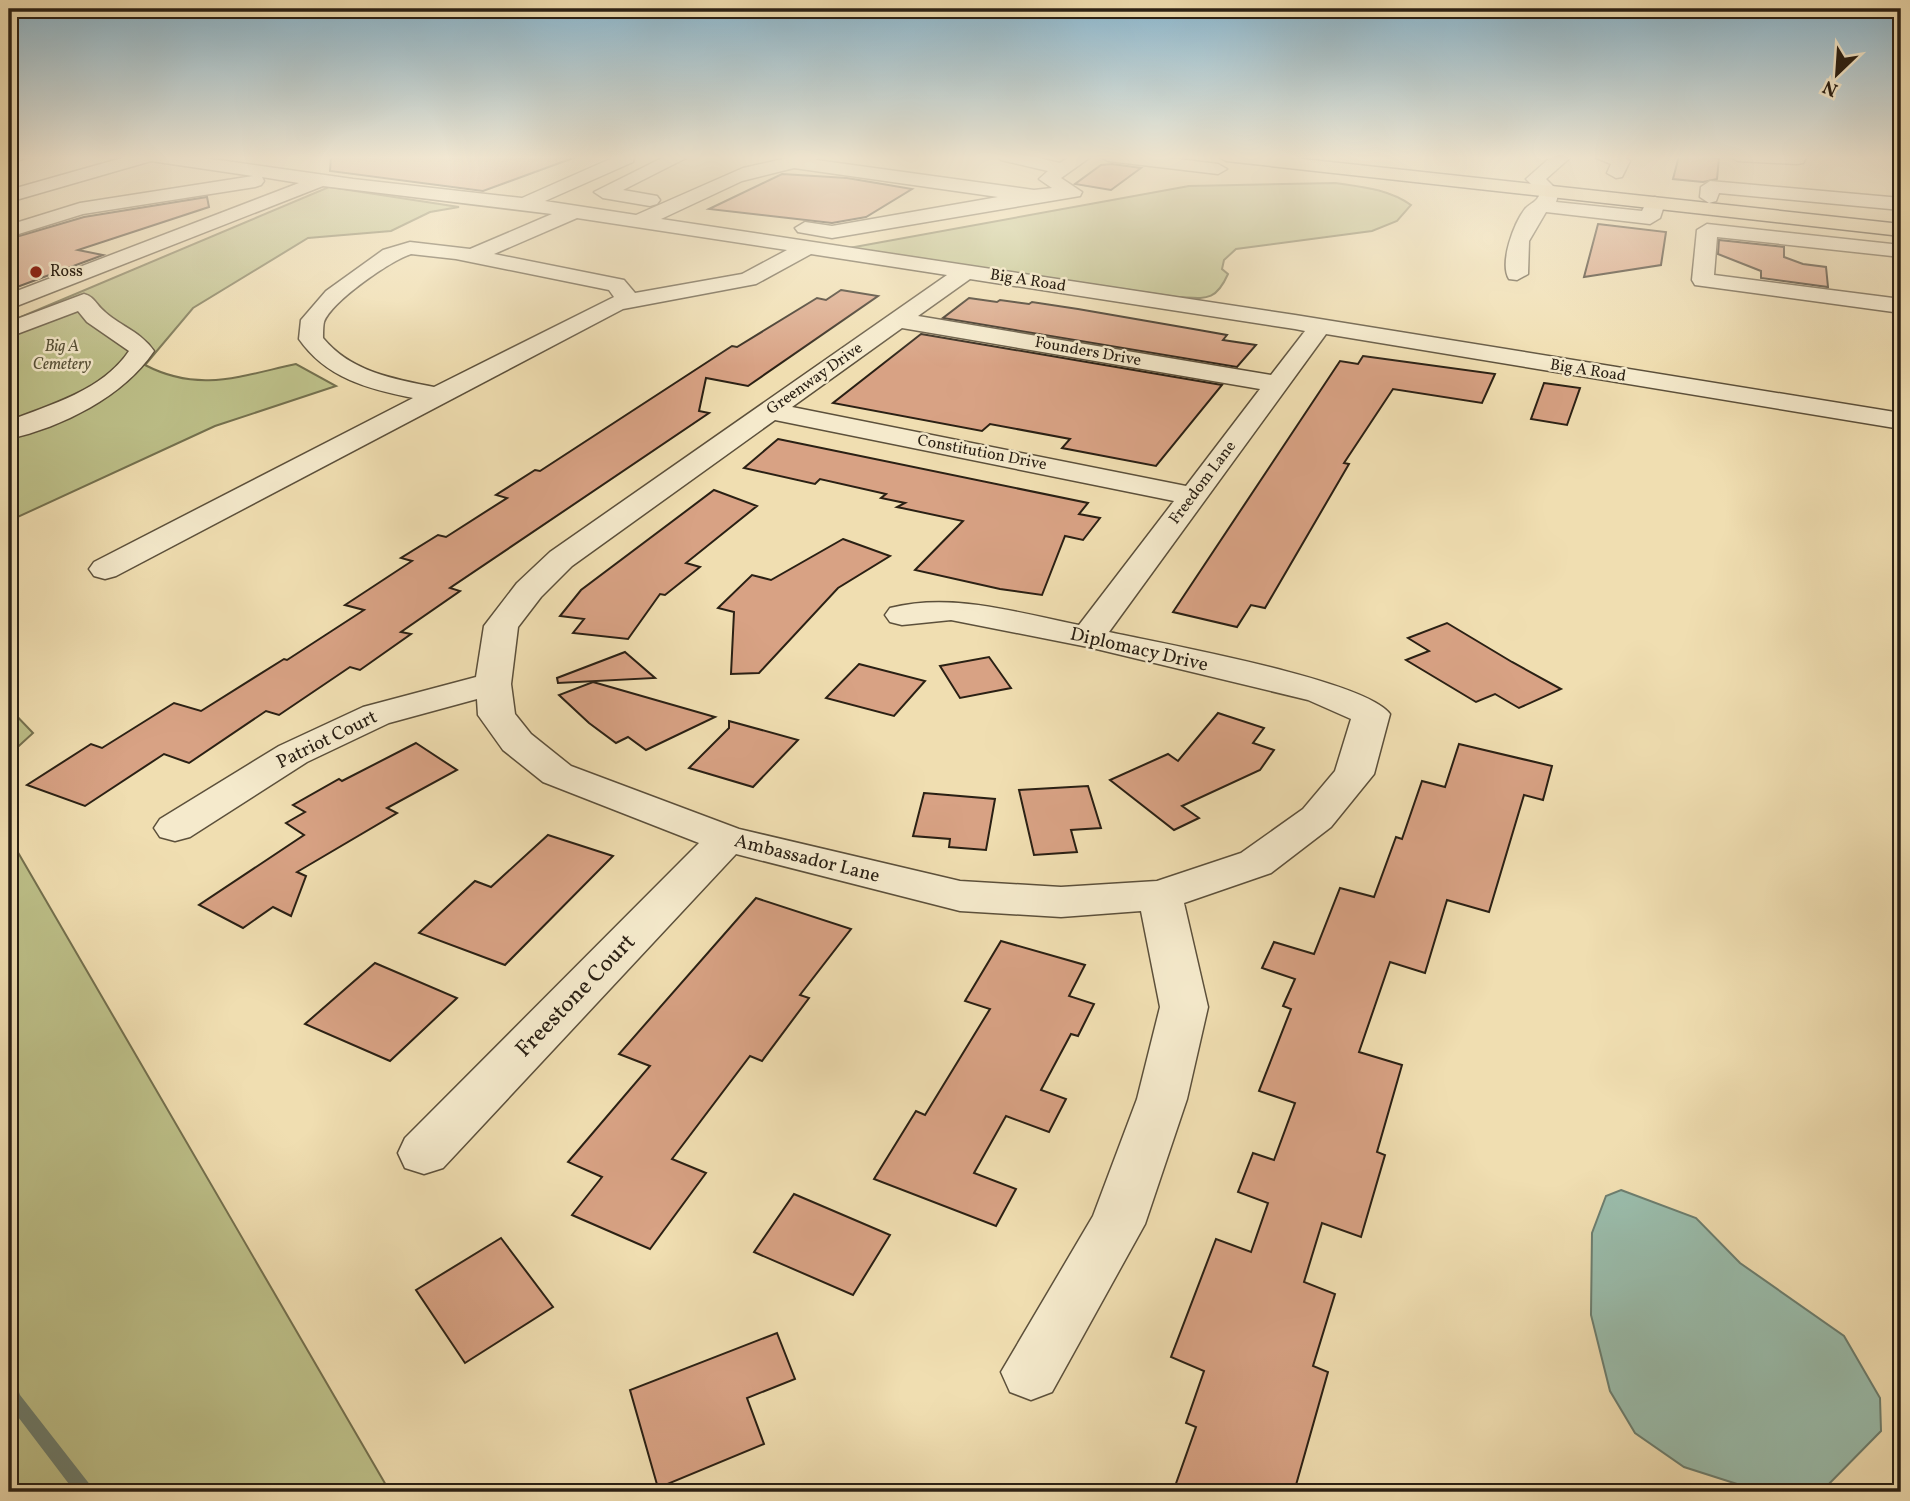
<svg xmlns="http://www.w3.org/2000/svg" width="1910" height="1501" font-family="Vollkorn,serif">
<rect width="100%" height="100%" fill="#f0deb1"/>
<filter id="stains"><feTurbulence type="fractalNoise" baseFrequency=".00286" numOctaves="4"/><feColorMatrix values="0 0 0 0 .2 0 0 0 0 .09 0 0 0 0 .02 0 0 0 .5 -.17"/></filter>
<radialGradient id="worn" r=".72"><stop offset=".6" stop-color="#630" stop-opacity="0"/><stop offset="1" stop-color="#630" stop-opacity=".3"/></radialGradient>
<!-- green -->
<g fill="#bdc089" stroke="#74704e" stroke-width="2">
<path d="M1335 183C1362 187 1388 189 1411 205L1397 221 1372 231 1236 249 1224 260 1222 269 1228 274C1215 303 1205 298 1176 297L849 248 1189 186Z"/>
<path d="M329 187 459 207 430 212 391 231 308 238 193 308 145 365C199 393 240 376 296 364L336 386 215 426 9 521V322Z"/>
<polygon points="9,708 33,733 9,755"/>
<polygon points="9,837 390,1492 9,1492"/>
</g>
<!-- water -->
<polygon fill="#9abcab" stroke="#6d7e6f" stroke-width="2" points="1621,1190 1696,1218 1740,1263 1844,1336 1880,1398 1881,1431 1822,1491 1762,1492 1684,1467 1635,1433 1610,1391 1591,1315 1592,1233 1606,1196"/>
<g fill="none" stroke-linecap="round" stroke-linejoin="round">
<!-- stream -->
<polygon fill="#6d7e6f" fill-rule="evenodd" points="9,1375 14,1377 20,1395 91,1486 93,1492 75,1492 9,1405"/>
</g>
<!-- building -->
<g fill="#d8a284" stroke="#2a2014" stroke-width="2">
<polygon points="331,156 576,156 576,157 483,191 330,171"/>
<polygon points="1679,156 1719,158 1717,179 1703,182 1673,179"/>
<polygon points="1112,164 1141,168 1111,190 1075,184 1101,165"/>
<polygon points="782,174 847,178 912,189 866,217 832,223 709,209"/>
<polygon points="207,197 209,207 78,250 103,255 9,290 9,239 84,217"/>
<polygon points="1598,224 1666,232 1661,265 1584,277"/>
<polygon points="1719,240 1784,247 1784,257 1803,264 1826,267 1828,287 1761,278 1761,271 1718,254"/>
<polygon points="841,290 878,296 748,386 706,378 699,411 709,413 450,588 460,591 401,632 411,634 360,670 350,667 279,715 266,711 189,763 164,754 85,806 27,785 91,744 102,748 174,703 201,711 284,659 287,660 364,610 345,605 412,561 401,558 438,535 446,537 507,498 496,495 535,470 540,471 732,346 737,347 817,298 826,300"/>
<polygon points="969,298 997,302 1000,300 1029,304 1032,302 1078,309 1199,330 1227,335 1223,340 1256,345 1237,367 943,318"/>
<polygon points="921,334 1222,385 1156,466 1062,448 1070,439 990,424 982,431 833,403"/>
<polygon points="1363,356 1495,374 1482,403 1393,389 1344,463 1349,464 1265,608 1251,605 1237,627 1173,612 1340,361 1358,364"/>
<polygon points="1544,383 1580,388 1567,425 1531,419"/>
<polygon points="778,439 1088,503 1079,514 1100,518 1083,540 1065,536 1042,595 1000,589 915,570 963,521 897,507 905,503 881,498 886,494 820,479 815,484 744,468"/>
<polygon points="714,490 757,506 686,563 700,567 665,595 660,594 628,639 573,633 584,619 560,616 581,590"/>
<polygon points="843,539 890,556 838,588 759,673 731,674 734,612 718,608 752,575 771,580"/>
<polygon points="1447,623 1512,662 1561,689 1519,708 1495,694 1476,702 1406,660 1429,651 1408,638"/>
<polygon points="625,652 655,678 558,683 557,678"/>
<polygon points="989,657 1011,688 960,698 940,666"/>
<polygon points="859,664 925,681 894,716 826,698"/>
<polygon points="593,682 715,717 646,750 628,737 616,743 589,723 559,695"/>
<polygon points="1218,713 1264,728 1253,743 1274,750 1260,770 1182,806 1199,818 1174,830 1110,780 1168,754 1178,761"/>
<polygon points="729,721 798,740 753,787 689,768 729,728"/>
<polygon points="416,743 457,770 387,808 397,813 297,872 306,876 291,916 273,907 243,928 199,905 304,835 286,823 305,812 293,805 339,779 342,781"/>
<polygon points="1459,744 1552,766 1543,800 1524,795 1489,912 1447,900 1425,973 1390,962 1359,1052 1402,1065 1377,1152 1385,1155 1361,1237 1322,1223 1304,1282 1335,1294 1313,1366 1328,1372 1294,1492 1173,1492 1196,1427 1186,1423 1204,1371 1171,1357 1216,1239 1251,1252 1268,1203 1238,1192 1253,1153 1274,1160 1295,1103 1259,1091 1291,1009 1283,1006 1295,979 1262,968 1274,942 1314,954 1340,888 1374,897 1396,837 1402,839 1422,781 1445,787"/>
<polygon points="1088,786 1101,828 1071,830 1077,852 1034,855 1019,790"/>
<polygon points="924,793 995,799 986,850 949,847 950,839 913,836"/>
<polygon points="548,835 613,856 505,965 419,933 475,881 491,887"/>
<polygon points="756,898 851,929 800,995 809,998 762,1061 750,1056 672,1159 706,1173 650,1249 572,1215 602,1177 568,1162 650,1066 619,1054"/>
<polygon points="1001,941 1085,965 1069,996 1094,1004 1078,1036 1071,1034 1041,1090 1066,1099 1049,1132 1006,1116 974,1173 1016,1189 996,1226 874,1179 916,1111 925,1115 990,1009 965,1001"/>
<polygon points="375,963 457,998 390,1061 305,1024"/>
<polygon points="794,1194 890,1235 853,1295 754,1252"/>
<polygon points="501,1238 553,1307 465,1363 416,1290"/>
<polygon points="777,1333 795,1379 747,1398 764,1444 658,1488 630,1390"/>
</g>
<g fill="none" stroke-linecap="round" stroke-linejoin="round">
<!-- minor casing -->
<g stroke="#5c503b" stroke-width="3">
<g id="minor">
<polygon points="9,156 30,156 9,164"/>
<path d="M129 156H190L353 179 522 198 617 156H634L633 162 545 201 636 215 743 168 796 156H820L816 160 1034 190 1052 188 1039 179 1048 171 1001 160 998 156H1030L1060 163 1071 156H1092L1061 178 1082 192 1080 196 832 238 798 232 795 228 805 222 832 226 998 197 794 168 742 181 661 219 1295 315 1901 413V429L1326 334 1109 632C1159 643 1366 680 1390 714L1374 774 1331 827 1271 873 1184 903 1208 1007 1187 1099 1145 1224 1052 1392 1031 1400 1010 1392 1001 1372 1093 1216 1137 1099 1160 1007 1141 911 1061 917 960 911 736 854 443 1168 424 1174 405 1168 398 1153 405 1138 699 843 543 782 503 750 478 715 477 699 389 723 307 762 190 837 175 841 160 837 154 828 160 819 279 746 363 707 476 677 484 626 517 583 550 552 947 275 811 254 756 284 623 309 116 576 105 579 94 576 89 569 94 562 413 398C368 389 326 378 299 339L301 320 326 291 383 250 410 242 470 249 552 214 323 186 9 309V294L299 183 262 177 264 181 261 185 255 187 83 214 9 237V225L80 203 253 176 151 161 9 202V190ZM577 218 787 250 742 274 635 293 624 280 494 254ZM411 254 456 259 609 290 614 297 434 387C394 379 351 372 323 338 323 334 323 326 324 322 332 301 390 261 411 254ZM970 279 1295 329 1305 331 1271 375 918 316ZM902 328 1260 389 1186 486 792 407ZM775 420 1174 501 1079 625C1017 613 953 592 890 608L885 615 890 622 902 625 951 620 1088 647 1308 700 1351 719 1335 771 1303 809 1241 853 1157 881 1061 887 960 881 739 829 571 766 531 734 515 714 511 684 518 627 541 597 572 566Z"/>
<polygon points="666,156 690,156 623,190 657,196 660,200 657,204 650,206 603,198 594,192"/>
<polygon points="1099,156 1154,156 1218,164 1227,169 1218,174 1108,161"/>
<path d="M1552 156H1572L1546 179 1559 192 1556 202 1642 211 1648 199 1655 197 1665 203 1660 218 1650 224 1546 212 1529 241 1528 274 1517 280 1509 279C1499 263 1514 223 1525 209 1531 202 1537 203 1540 193L1526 179Z"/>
<polygon points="1592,156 1623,156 1630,161 1622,177 1616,178 1607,173 1611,164"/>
<polygon points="1729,156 1807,156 1803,163 1797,164 1738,161"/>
<polygon points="1710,181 1901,198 1901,210 1719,193 1716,201 1709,203 1700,197 1701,187"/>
<polygon points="1707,224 1901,245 1901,257 1717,237 1714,275 1901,299 1901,313 1695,285 1692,280 1697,230"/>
<path d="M84 294C95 297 96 305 105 312 122 327 141 332 154 351 123 397 62 427 9 439V421C51 404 102 391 129 351L87 322 78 311 9 337V322Z"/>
</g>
</g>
<!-- major casing -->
<g stroke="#2a2014" stroke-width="3">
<polygon id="major" points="1217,156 1275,156 1901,224 1901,236 1226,161"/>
</g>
<!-- minor -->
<use href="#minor" fill="#f5eacc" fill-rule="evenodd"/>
<!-- major -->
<use href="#major" fill="#f0deb1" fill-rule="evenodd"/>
</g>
<!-- sky -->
<linearGradient id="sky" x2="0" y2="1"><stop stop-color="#89b7d0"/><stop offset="0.43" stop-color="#f8f0dc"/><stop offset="1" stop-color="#f8f0dc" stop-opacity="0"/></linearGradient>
<rect width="1910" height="366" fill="url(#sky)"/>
<!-- markers -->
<circle fill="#8f2418" stroke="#f5eacc" stroke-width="2.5" cx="36" cy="272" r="7"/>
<g text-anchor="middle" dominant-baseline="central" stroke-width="5" stroke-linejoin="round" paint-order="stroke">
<!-- far-poi labels -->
<g font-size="16" fill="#2a2014" stroke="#f5eacc" text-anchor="start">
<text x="50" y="272">Ross</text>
</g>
<!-- far-street labels -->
<g font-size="16" fill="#2a2014" stroke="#f5eacc">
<text transform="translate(1028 281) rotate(9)">Big A Road</text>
<text transform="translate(1088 352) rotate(10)">Founders Drive</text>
<text transform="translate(1588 371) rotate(9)">Big A Road</text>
<text transform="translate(815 379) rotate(-35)">Greenway Drive</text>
<text transform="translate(982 453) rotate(11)">Constitution Drive</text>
<text transform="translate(1203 483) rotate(-53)">Freedom Lane</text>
</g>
<!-- far-park labels -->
<g font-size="16" font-style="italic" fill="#565037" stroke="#f5eacc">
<text x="62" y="347">Big A<tspan x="62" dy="18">Cemetery</tspan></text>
</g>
<!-- street labels -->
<g font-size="19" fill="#2a2014" stroke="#f5eacc">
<text transform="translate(1139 650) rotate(13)">Diplomacy Drive</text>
<text transform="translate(327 740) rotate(-26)">Patriot Court</text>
<text transform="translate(807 859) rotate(14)">Ambassador Lane</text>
</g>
<!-- near-street labels -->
<g font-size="23" fill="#2a2014" stroke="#f5eacc">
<text transform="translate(576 996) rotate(-46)">Freestone Court</text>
</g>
</g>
<!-- margin -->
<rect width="1910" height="1501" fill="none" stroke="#f0deb1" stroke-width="35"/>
<rect x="10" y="10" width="1889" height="1480" fill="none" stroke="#2a2014" stroke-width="3.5"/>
<rect x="18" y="18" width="1875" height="1466" fill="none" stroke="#2a2014" stroke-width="2"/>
<!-- north arrow -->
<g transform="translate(1837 74) rotate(205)" stroke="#f5eacc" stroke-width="5" paint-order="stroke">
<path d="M0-5L12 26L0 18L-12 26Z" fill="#2a2014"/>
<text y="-10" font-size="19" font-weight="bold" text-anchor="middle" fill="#2a2014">N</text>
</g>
<rect width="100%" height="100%" filter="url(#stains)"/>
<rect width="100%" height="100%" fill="url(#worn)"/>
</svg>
